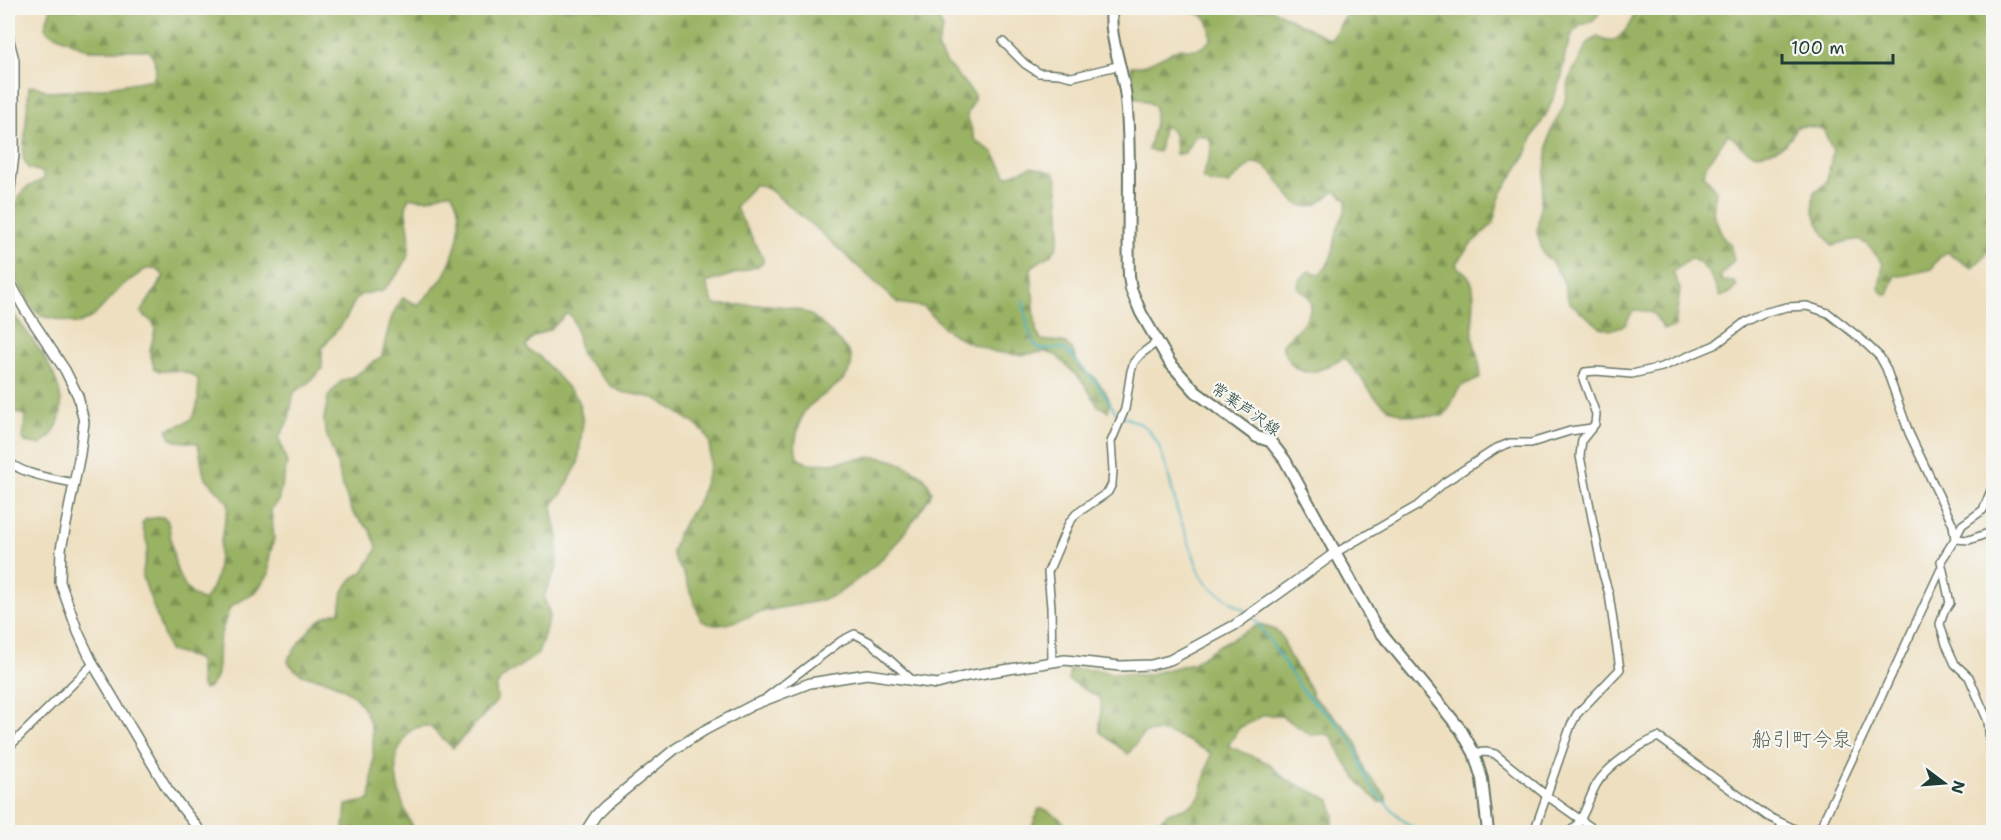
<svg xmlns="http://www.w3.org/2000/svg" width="2001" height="840" font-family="'Shantell Sans','Klee One',sans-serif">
<defs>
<pattern id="forest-firs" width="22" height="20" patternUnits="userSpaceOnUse" patternTransform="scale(1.5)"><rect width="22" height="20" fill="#9ab264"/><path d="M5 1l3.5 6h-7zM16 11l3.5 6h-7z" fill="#7d9253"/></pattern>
</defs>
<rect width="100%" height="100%" fill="#f6f6f2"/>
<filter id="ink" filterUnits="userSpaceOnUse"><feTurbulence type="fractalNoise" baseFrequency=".0167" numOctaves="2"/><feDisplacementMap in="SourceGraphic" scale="12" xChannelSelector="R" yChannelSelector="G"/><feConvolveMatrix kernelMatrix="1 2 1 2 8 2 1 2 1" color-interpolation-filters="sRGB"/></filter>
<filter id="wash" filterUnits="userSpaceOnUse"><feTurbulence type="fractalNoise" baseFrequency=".008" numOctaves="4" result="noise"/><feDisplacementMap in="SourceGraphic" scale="24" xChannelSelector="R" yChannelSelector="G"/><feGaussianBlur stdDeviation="1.35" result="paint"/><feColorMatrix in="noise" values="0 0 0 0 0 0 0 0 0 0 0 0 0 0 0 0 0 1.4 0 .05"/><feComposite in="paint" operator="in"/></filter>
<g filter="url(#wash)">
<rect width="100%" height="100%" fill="#eedfc0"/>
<!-- forest -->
<g fill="url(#forest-firs)" stroke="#5c784c" stroke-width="1.5">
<path d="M51 8H932L943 28 937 48 944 60 974 94V99L967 115 975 140 993 152 1007 176 1032 167 1054 173 1056 177C1059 194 1063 231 1057 246 1053 256 1038 261 1031 268L1036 331 1041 340 1063 342 1072 349 1080 369 1094 377 1105 391 1110 401 1108 411 1098 406 1083 382 1056 355 1045 352 1018 355 995 352 967 342 946 330 924 307 898 303 818 230 770 190 760 185H754L735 207 763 258V263L758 266 706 283 714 305C742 306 792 300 815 318 828 328 838 341 849 352 862 378 821 393 806 409 802 413 800 423 798 430 795 439 794 447 797 456 804 473 860 456 876 457 891 458 910 466 922 476 927 479 929 486 932 491L930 496C908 530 887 559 854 582 848 586 841 592 835 595 811 606 783 605 758 613 741 619 717 632 701 620L683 572 676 563 672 552 678 533 700 498 710 465V443L705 433 691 421 655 398 622 392 611 386 581 355 575 326 571 315 566 314C560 320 555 327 546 331 535 337 533 334 526 346L529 351 539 356 578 399 583 421 578 464 561 495 556 499 552 508 558 537 557 568 545 593 544 598 550 615 538 654 501 679 496 688 497 699 495 703 453 748 429 726C417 726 408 729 403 742 400 747 396 753 396 759 394 784 404 811 415 832H346L344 829 346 805 370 800C374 753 384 701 328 681 310 675 301 679 288 662L289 657C304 638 315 615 340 612L343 591 353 578 363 572 376 551 377 546 370 530 353 513 342 486 337 463 325 430 324 419 328 397 340 382 356 375 382 356C387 335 389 315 403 298L418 305C426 296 437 287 443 277 456 254 468 216 451 192 430 196 433 203 409 197 404 208 406 213 408 224 414 258 403 270 381 292L376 291 360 295 356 299 345 320 322 348V369L306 385 295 391 293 396 289 419 279 438 287 464 278 501 271 510 274 538 269 559V574L255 593 233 605 229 609C226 620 221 631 219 642 217 656 222 685 204 689L201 685 199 661 195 658 169 651 142 575 148 547 142 524 146 519 163 517 167 520 169 526C173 554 174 589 204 601 219 579 217 571 220 546 222 534 225 521 228 509V502L204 476 198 443 176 441 171 438 167 429C175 426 186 424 191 419 199 410 199 390 198 379 185 369 175 370 159 371L154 368 150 351 155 330 154 324 141 312 164 276 156 268 146 269 123 285 94 316 79 324 41 316 32 308 15 276V210L17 199 26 188 44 179 42 172 28 168 23 157 29 87 35 86 50 92 98 89 153 79C158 70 156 56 147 50H88L48 32 45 27Z"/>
<path d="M1176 8H1270L1331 40 1350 8H1602L1598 15 1591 22 1581 25 1573 32 1565 54 1562 76 1548 111 1532 138 1525 157 1502 192 1498 202 1493 224 1470 245 1456 263 1458 268C1464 271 1468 274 1471 281 1477 295 1471 321 1473 337 1475 352 1482 364 1480 378 1474 383 1467 381 1462 386 1452 394 1453 408 1443 416 1410 418 1388 416 1368 388 1360 377 1354 367 1344 358 1326 367 1303 383 1289 360 1285 354 1282 350 1283 343 1293 334 1318 313 1309 298 1307 294 1301 291 1298 288L1299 280 1309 271 1319 274C1333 263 1333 248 1337 231 1340 220 1347 212 1347 200L1335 191C1329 195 1322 202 1315 205 1286 217 1280 160 1252 163L1228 184 1211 183 1202 178C1206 165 1224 131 1195 136L1184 154H1176C1175 142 1177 128 1163 127L1159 152 1148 150 1155 123V107L1150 103 1133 96 1131 66H1143L1180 48C1193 51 1200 50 1211 40 1211 12 1199 13 1176 8Z"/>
<path d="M1636 8H1993V249L1988 252 1973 268C1963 265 1957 257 1947 252L1938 259 1932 269 1901 276 1895 275 1888 295 1882 293 1879 288 1883 264C1865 240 1861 234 1832 246 1821 227 1809 215 1814 192L1824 185 1827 180 1833 151 1823 129 1807 126 1796 127C1794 131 1792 136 1789 140 1782 149 1761 157 1750 152 1742 149 1735 139 1728 134L1706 165 1704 175 1716 191 1713 213 1724 239 1730 244 1734 260 1720 277 1723 281 1734 282 1737 286 1730 293 1720 297C1711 277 1711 269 1691 258L1673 272 1680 289 1675 327 1664 329 1653 313 1638 310 1633 311 1625 325 1610 330 1600 327 1569 302 1563 280 1551 261 1543 254 1537 232 1550 133 1564 105 1570 77 1588 43 1597 37C1602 39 1607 42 1612 41 1625 36 1633 20 1636 8Z"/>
<path d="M8 307C34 343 92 405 41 445L25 442 23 438 26 416 8 409Z"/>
<path d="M1260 624 1275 630 1283 638 1288 654 1309 687 1313 697 1342 724 1356 741 1365 771 1386 796V802H1379L1362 786 1345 762 1332 737 1327 734 1311 735 1280 715H1264L1239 728 1228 746 1268 763 1284 778 1330 800 1334 816 1331 832H1108L1159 821 1168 813 1190 806 1200 796 1211 753C1185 741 1174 728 1144 733L1128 754 1100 732 1101 704 1100 698 1068 680 1070 669 1098 670 1110 673 1146 675 1193 663 1218 646Z"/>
<path d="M1039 809C1056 809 1062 825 1076 832H1030Z"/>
</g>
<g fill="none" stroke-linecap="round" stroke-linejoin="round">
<!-- stream -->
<g stroke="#42b0bd" stroke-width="2">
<polyline points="1023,300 1028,328 1033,342 1038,348 1043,349 1062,348 1072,356 1098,385 1117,414 1139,423 1148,429 1158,444 1167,469 1177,510 1201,576 1211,588 1248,613"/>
<path d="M1252 617C1272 640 1286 669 1305 693 1318 708 1336 719 1348 735 1357 748 1359 763 1366 777 1374 794 1404 824 1420 832"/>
</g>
</g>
</g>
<g filter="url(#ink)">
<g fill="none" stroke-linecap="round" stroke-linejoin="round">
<!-- minor casing -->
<g stroke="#677665" stroke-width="10">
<g id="minor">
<polyline points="1003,42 1025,64 1039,73 1059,74 1072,77 1121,65"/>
<path d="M8 459C16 474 57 479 73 483"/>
<polyline points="1994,483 1983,510 1962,525 1955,539 1941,561 1950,603 1944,612 1940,624 1946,644 1955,664 1969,677 1988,721 1994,784"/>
<polyline points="1955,539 1969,540 1994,531"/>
<polyline points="1335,553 1417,506 1445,482 1497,448 1510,443 1531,443 1570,431 1592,428"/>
<polyline points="1052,661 1051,607 1048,572 1069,523 1076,514 1108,492 1112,484 1113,470 1111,442 1125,409 1131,371 1134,362 1141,354 1157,342"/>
<polyline points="767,697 841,641 855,634 870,642 911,679"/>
<polyline points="8,748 93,664"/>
<polyline points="1474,753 1486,752 1495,754 1547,796 1598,832"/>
<polyline points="1534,832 1571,725 1577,714 1620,669 1609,594 1603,574 1580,456 1582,440 1595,424 1596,414 1583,379 1585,372 1596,371 1632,374 1662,367 1715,345 1745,322 1763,313 1787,307 1807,306 1828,313 1861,339 1880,357 1886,368 1909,433 1953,525 1955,539"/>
<path d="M1568 832C1583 825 1588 799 1596 785 1606 767 1639 745 1658 737L1767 816 1801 832"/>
<polyline points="1779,832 1782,824"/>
<polyline points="1818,832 1941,569"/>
</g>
</g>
<!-- tertiary casing -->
<g stroke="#677665" stroke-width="12">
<g id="tertiary">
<polyline points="8,37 14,60 14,155 8,205"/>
<polyline points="8,271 10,282 24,308 65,370 78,396 84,422 80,454 61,549 60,582 78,632 93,664 168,790 201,832"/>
<polyline points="585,832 596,815 605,806 675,749 705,730 753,705 810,683 867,674 937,684 967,676 1065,660 1120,666 1151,665 1170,660 1235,625 1335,553"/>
</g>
</g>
<!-- secondary casing -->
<g stroke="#677665" stroke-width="14">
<path id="secondary" d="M1112 8C1108 36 1123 69 1126 98 1132 157 1127 217 1129 276L1131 289 1141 313 1170 363 1196 392 1257 437 1270 441 1285 460 1375 625 1461 730 1474 753 1482 779 1488 832"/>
</g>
<!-- minor -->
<use href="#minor" stroke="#fff" stroke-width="7"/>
<!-- tertiary -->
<use href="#tertiary" stroke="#fff" stroke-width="9"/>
<!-- secondary -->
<use href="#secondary" stroke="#fff" stroke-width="10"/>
</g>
</g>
<g text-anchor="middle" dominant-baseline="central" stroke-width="4.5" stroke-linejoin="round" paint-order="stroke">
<!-- street labels -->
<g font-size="16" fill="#1f3d34" stroke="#f6f6f2">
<text transform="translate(1246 409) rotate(35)">常葉芦沢線</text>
</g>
<!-- quarter labels -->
<g font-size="20" fill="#5e6451" stroke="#f6f6f2">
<text x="1802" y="739">船引町今泉</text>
</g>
</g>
<!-- margin -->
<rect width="2001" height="840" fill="none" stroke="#f6f6f2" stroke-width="30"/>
<!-- north arrow -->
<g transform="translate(1944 783) rotate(106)" stroke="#f6f6f2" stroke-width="4.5" paint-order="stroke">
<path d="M0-4.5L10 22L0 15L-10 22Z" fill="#1f3d34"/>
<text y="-9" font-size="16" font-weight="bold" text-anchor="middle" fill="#1f3d34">N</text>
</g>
<!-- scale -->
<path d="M1782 54v9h111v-9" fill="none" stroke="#1f3d34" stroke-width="3"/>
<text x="1791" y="54" font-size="18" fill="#1f3d34" stroke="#f6f6f2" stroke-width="4.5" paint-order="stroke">100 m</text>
</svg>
